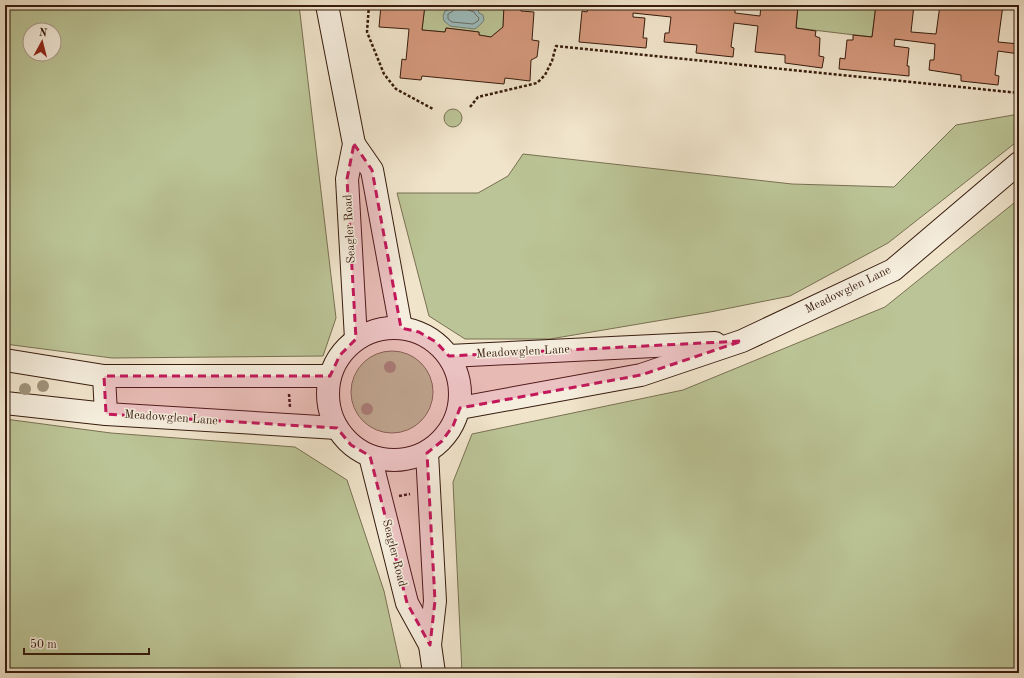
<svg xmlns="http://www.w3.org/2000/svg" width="1024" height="678" font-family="'Old Standard TT',serif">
<rect width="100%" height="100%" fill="#f0e4cb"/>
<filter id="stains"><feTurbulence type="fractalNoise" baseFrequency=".005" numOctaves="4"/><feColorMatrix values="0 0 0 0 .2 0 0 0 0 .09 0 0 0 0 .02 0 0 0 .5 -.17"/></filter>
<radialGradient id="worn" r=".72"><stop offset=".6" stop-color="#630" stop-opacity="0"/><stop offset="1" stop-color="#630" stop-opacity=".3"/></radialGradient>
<!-- green -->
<g fill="#bbc496" stroke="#797052" fill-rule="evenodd">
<path d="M5 5H299L336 318 323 356 112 358 5 344ZM30 30H54V54H30Z"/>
<polygon points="425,5 504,5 503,27 491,37 479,35 479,32 446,28 445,32 422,30"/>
<polygon points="798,5 876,5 872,37 796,28"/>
<circle cx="453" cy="118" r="9"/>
<polygon points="1019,114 1019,140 888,243 790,296 710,312 550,339 465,339 429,316 397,193 478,193 508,176 523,154 792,184 894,187 956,125"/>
<polygon points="1019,199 1019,673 462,673 453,482 472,434 683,390 885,307"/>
<circle cx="392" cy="392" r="41"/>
<polygon points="5,419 111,433 295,447 347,480 384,591 402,673 5,673"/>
</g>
<!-- water -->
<polygon fill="#9cbdbe" stroke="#747d78" points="452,5 458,6 458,5 470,5 471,7 478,8 479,13 483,15 484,20 481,24 475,29 450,26 444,21 443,16 445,11 450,9"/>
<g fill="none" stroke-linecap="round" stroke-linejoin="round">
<!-- shore -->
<polyline stroke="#6a6c66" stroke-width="1" points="455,5 453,11 448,14 448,19 452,22 473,24 478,21 479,18 476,15 474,12 468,10 467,5"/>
</g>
<!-- building -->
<g fill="#d4987c" stroke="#371c0e">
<polygon points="381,5 425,5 422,30 445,32 446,28 479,32 479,35 491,37 503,27 504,5 521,6 521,11 534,12 532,40 539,41 537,57 531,60 530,81 505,78 504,84 422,76 421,80 400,78 402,59 406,60 409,29 379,27"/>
<polygon points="588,5 609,7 609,5 646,5 670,7 670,5 735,5 735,13 760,16 761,5 798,5 796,28 816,31 815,36 820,38 819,56 824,57 822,68 785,63 785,55 755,52 758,26 734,23 731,47 734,48 733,57 696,53 697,45 664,42 665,33 669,33 671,17 633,13 633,17 645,18 643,38 647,38 646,48 579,42 582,11 587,12"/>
<polygon points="876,5 914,5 911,32 936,34 940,5 1003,5 998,42 1019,44 1019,54 998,51 995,75 999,76 998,85 961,81 961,75 929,70 930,60 934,60 935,44 895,39 894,46 909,48 907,66 909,66 909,76 839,69 840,58 845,59 847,40 853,40 853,35 872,37"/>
</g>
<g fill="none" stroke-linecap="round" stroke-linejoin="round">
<!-- secondary casing -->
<g stroke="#371c0e" stroke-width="24">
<g id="secondary">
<polyline points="327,5 354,144 347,179 356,339"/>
<polyline points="354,144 372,170 401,328"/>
<circle cx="394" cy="394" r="66"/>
<polyline points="449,356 715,343"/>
<polyline points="5,360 104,376 330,376"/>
<polyline points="104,376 106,414"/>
<polyline points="5,403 106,414 337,428"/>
<polyline points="460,408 641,375 742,341 893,270 1019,163"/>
<polyline points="427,453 435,601 430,645 434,673"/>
<polyline points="370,456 407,603 430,645"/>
</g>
</g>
<!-- path -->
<g stroke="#371c0e" stroke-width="2.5" stroke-dasharray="3 2" stroke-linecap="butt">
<polyline points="369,5 367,32 384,74 396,89 433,109"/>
<polyline points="470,107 478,97 537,83 545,75 552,61 556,46 1019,93"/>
<polyline points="289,394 290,407"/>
<polyline points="399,496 410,494"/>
</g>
<!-- secondary -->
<use href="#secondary" stroke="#f5eddd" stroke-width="22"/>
</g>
<!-- trees -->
<g fill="#a0927a">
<circle cx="390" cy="367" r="6"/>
<circle cx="43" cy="386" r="6"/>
<circle cx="25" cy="389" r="6"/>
<circle cx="367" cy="409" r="6"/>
</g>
<!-- marked area -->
<path fill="#c2185b" fill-opacity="0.2" stroke="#c2185b" stroke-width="3" stroke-dasharray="8 5" stroke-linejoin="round" d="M354 144 372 170 401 328 419 332 436 342 449 356 742 341 641 375 460 408 453 426 442 441 427 453 435 601 430 645 407 603 370 456 351 445 337 428 106 414 104 376H330L340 355 356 339 347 179Z"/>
<g text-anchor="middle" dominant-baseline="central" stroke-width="3" stroke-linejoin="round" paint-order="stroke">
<!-- street labels -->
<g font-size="12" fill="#371c0e" stroke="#f5eddd">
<text transform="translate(350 229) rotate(-93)">Seagler Road</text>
<text transform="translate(848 290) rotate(-26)">Meadowglen Lane</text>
<text transform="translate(523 352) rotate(-3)">Meadowglen Lane</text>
<text transform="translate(171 418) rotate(4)">Meadowglen Lane</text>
<text transform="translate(394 553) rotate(76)">Seagler Road</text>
</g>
</g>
<!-- margin -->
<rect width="1024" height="678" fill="none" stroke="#f0e4cb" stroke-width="20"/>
<rect x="6" y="6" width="1012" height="666" fill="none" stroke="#371c0e" stroke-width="2"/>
<rect x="10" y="10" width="1004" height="658" fill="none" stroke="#371c0e"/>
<!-- north arrow -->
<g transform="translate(42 42) rotate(7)"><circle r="19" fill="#f5eddd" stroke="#a9998a"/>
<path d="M0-3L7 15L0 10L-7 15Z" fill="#8f2418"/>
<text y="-6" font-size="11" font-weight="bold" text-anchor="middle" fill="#371c0e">N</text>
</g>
<!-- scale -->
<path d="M24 648v6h125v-6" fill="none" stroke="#371c0e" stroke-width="2"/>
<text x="30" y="648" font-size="12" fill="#371c0e" stroke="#f5eddd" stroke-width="3" paint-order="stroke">50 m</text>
<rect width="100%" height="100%" filter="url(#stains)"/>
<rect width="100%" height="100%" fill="url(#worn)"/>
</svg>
